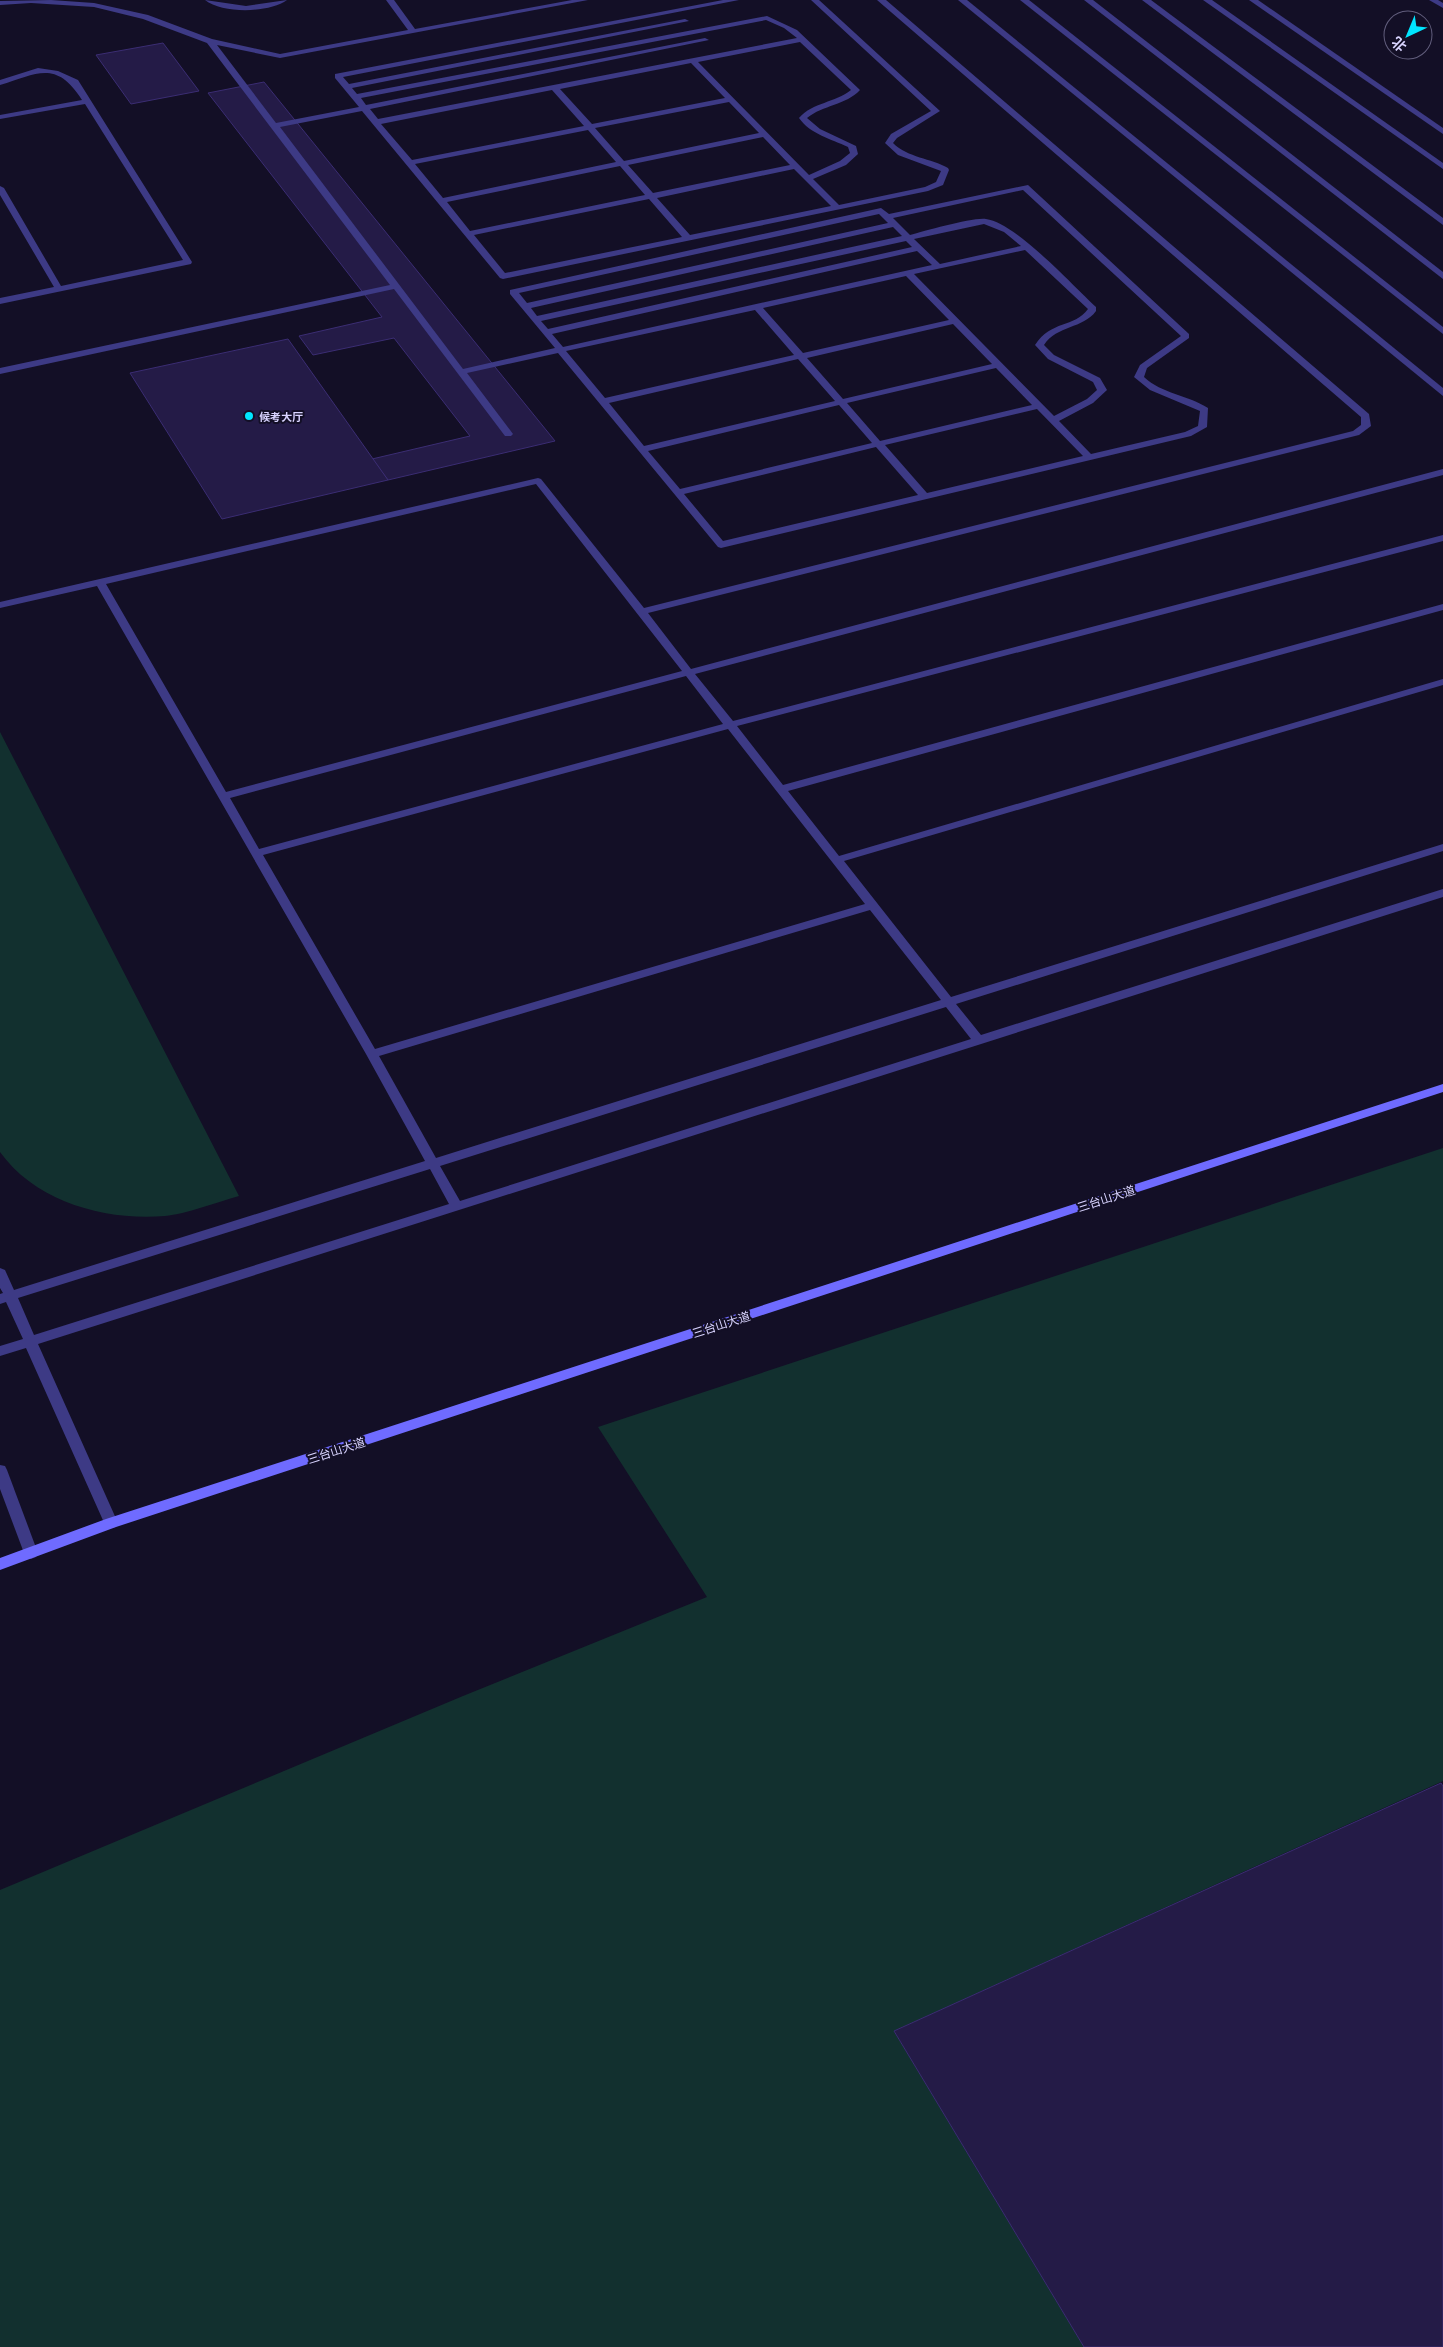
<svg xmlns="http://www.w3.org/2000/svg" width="1443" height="2347" font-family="Commissioner,'Noto Sans SC',sans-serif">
<rect width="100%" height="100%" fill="#130f26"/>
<!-- green -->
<g fill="#12302f">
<path d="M0 732 239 1196C217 1202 186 1214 165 1216 105 1221 36 1202 0 1152Z"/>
<polygon points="1443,1148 1443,1781 894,2031 1084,2347 0,2347 0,1890 463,1696 707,1597 598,1427"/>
</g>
<!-- building -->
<g fill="#241b47" stroke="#3b2d73">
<polygon points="163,43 199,91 131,104 96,55"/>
<polygon points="264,82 555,441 388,480 372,459 470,436 394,338 313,355 299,336 382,317 208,93"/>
<polygon points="288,339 388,480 222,519 130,373"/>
<polygon points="1441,1783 1443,1786 1443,2347 1084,2347 894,2031"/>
</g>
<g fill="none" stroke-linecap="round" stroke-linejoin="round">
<!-- lane -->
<g fill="#3d3a85" fill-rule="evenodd">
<path d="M51 0 94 3 148 15 212 39 280 54 408 30 386 0H394L415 29 572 0H588L280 58 217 45 276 123 359 107 335 78V74L723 0H739L343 77 349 84 685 19 689 21 352 88 357 94 767 16 797 30 860 90C846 105 823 105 807 118L820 129 856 146 858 154 846 165 813 179 839 205 925 187 936 182 941 171 898 155 885 143 891 134 931 111 811 0H819L940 111 897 138 893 143C908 158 931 158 948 168L949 170 943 185 928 191 503 279 500 278 362 111 280 127 463 369 555 348 510 294V290L881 208 889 214 1028 185 1189 334V338L1147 368 1144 377C1162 394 1188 395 1208 408L1207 427 1191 436 721 548 718 547 558 353 467 373 513 434 511 436H505L394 289 0 374V368L390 285 207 43 143 19 94 7 31 3 0 5V1ZM766 20 784 28 797 38 378 119 370 109 709 40 705 38 366 105 361 98ZM800 42 851 90C835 103 813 102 799 118 810 134 831 139 848 147L850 153 840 161 809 175 698 62ZM691 63 725 98 592 124 560 89ZM552 90 584 126 412 160 381 124ZM729 102 759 133 624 161 595 128ZM588 130 616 162 443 198 415 164ZM763 137 790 165 653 193 628 165ZM620 166 645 195 470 231 447 202ZM794 169 831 206 690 235 657 198ZM1023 190 1181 336 1140 365 1134 377 1150 390 1200 411 1198 426 1185 432 1091 454 1059 421 1093 403 1107 390 1100 378 1054 355 1044 345C1057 325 1083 329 1096 311V307C1072 285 1016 223 986 219 973 217 925 231 910 235L893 218ZM649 199 682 237 505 273 474 235ZM879 214 888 223 527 303 519 293ZM984 224 1004 232 1021 246 940 264 914 239ZM893 227 902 236 537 316 531 308ZM906 241 912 247 548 329 541 321ZM1025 250 1088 309C1074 328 1051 320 1035 345L1048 359 1093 382 1097 390 1087 399 1054 416 914 274ZM917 251 932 265 563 347 552 334ZM906 276 949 320 803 353 763 308ZM755 310 794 355 605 398 566 351ZM953 324 992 364 843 399 807 358ZM798 359 835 401 644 446 609 403ZM996 368 1032 405 880 441 847 403ZM839 405 872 443 680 489 648 451ZM1037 409 1083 456 927 493 885 445ZM876 447 918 495 723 541 684 494Z"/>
<path d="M205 0 246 6 287 0C269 13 223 14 205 0Z"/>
<path d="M877 0H886L1369 414 1371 426 1359 435 648 613 691 669 1443 469V475L695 674 733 721 1443 535V541L737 726 783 785 1443 604V610L788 791 839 856 1443 679V685L844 861 951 997 1443 844V851L956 1004 981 1035 1443 889V897L38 1344 118 1523 116 1527 111 1528 106 1527 26 1348 0 1356V1346L23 1339 6 1302 0 1304V1294L3 1293 0 1288V1268L5 1270 14 1290 425 1161 366 1054 97 586 0 608V602L538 478 541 479 644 608 1353 431 1361 425V417ZM536 484 682 671 226 792 106 584ZM686 676 723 724 259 849 230 798ZM728 729 865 904 375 1049 263 855ZM870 910 941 1000 436 1158 379 1056ZM946 1007 971 1039 460 1201 440 1166ZM430 1169 449 1204 34 1335 18 1298Z"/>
<polygon points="958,0 967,0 1443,388 1443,396"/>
<polygon points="1020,0 1029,0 1443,327 1443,334"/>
<polygon points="1084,0 1093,0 1443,272 1443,279"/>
<polygon points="1142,0 1151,0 1443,218 1443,225"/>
<polygon points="1203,0 1212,0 1443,163 1443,169"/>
<polygon points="1249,0 1258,0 1443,128 1443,134"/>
<path d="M38 68 58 71 78 80 192 262 191 264 0 304V298L54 287 0 195V186L4 188 61 286 183 260 85 104 0 119V115L82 100C56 59 37 74 0 85V80Z"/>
<polygon points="0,1465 5,1466 7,1470 38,1553 36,1557 31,1559 26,1557 24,1553 0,1489"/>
</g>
<!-- street -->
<polygon fill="#3d3a85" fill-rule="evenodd" points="1429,0 1438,0 1443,3 1443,8"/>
<!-- secondary -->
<polygon fill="#6f6bff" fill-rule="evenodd" points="1443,1084 1443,1092 116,1527 0,1570 0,1558 106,1519"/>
</g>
<!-- markers -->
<circle fill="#00e5ff" stroke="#130f26" stroke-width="2" cx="249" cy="416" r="5"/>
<g text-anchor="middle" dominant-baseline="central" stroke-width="4" stroke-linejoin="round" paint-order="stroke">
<!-- far-poi labels -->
<g font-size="11" font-weight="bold" fill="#d9d4ff" stroke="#130f26" text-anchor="start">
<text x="259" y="416">候考大厅</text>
</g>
<!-- street labels -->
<g font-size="12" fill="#d9d4ff" stroke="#130f26">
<text transform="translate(1106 1198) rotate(-18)">三台山大道</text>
<text transform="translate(721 1324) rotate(-18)">三台山大道</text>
<text transform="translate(336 1450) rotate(-18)">三台山大道</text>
</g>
</g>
<!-- north arrow -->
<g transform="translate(1408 35) rotate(224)"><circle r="24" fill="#130f26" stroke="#625e7d"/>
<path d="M0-4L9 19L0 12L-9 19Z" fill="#00e5ff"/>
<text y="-8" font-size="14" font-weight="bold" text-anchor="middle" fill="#d9d4ff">北</text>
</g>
</svg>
